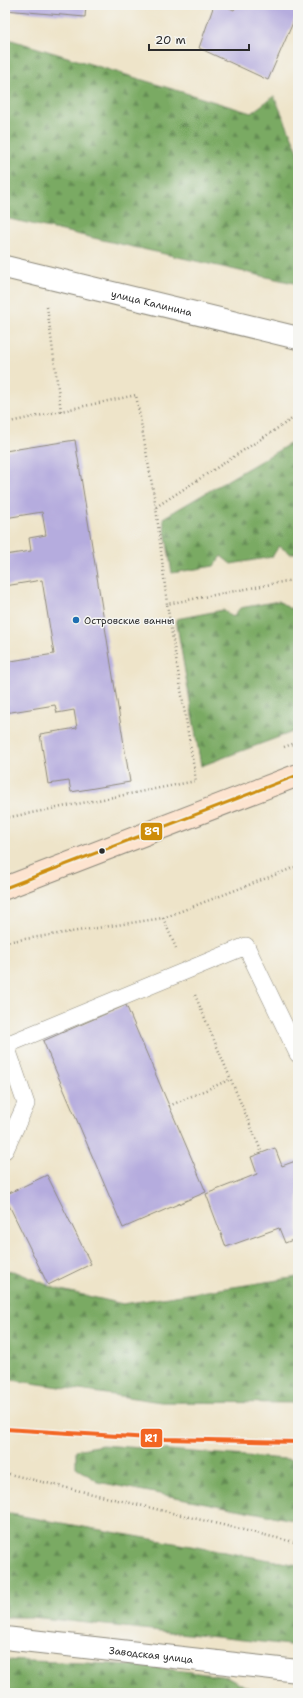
<svg xmlns="http://www.w3.org/2000/svg" width="303" height="1698" font-family="'Shantell Sans',sans-serif">
<defs>
<pattern id="forest-firs" width="22" height="20" patternUnits="userSpaceOnUse"><rect width="22" height="20" fill="#7aaa64"/><path d="M5 1l3.5 6h-7zM16 11l3.5 6h-7z" fill="#648b53"/></pattern>
</defs>
<rect width="100%" height="100%" fill="#f6f6f2"/>
<filter id="ink" filterUnits="userSpaceOnUse"><feTurbulence type="fractalNoise" baseFrequency=".025" numOctaves="2"/><feDisplacementMap in="SourceGraphic" scale="8" xChannelSelector="R" yChannelSelector="G"/><feConvolveMatrix kernelMatrix="1 2 1 2 8 2 1 2 1" color-interpolation-filters="sRGB"/></filter>
<filter id="wash" filterUnits="userSpaceOnUse"><feTurbulence type="fractalNoise" baseFrequency=".012" numOctaves="4" result="noise"/><feDisplacementMap in="SourceGraphic" scale="16" xChannelSelector="R" yChannelSelector="G"/><feGaussianBlur stdDeviation="0.9" result="paint"/><feColorMatrix in="noise" values="0 0 0 0 0 0 0 0 0 0 0 0 0 0 0 0 0 1.4 0 .05"/><feComposite in="paint" operator="in"/></filter>
<g filter="url(#wash)">
<rect width="100%" height="100%" fill="#eee4c9"/>
<!-- forest -->
<g fill="url(#forest-firs)" stroke="#526a48">
<polygon points="5,38 251,113 274,96 298,151 298,284 5,218"/>
<polygon points="298,439 298,552 291,554 279,546 272,557 231,564 221,556 214,566 172,573 163,518"/>
<polygon points="298,599 298,730 201,766 176,619 223,610 233,617 240,608 279,601 290,609"/>
<polygon points="14,1271 57,1289 123,1304 298,1277 298,1403 161,1402 5,1379 5,1272"/>
<polygon points="102,1445 298,1460 298,1521 98,1482 76,1467 76,1450"/>
<polygon points="5,1513 298,1565 298,1646 32,1617 5,1617"/>
<polygon points="5,1660 137,1665 228,1677 258,1693 5,1693"/>
</g>
<g id="blocks">
<!-- building -->
<g fill="#b5acde">
<polygon points="5,5 86,5 85,17 5,10"/>
<polygon points="214,5 223,5 234,10 237,5 298,5 298,11 268,80 199,48"/>
<polygon points="75,440 130,782 71,792 69,781 48,784 40,734 77,728 74,710 57,713 55,705 5,713 5,662 54,654 42,580 5,586 5,555 31,551 29,538 46,535 42,512 5,518 5,451"/>
<polygon points="126,1005 206,1192 123,1228 43,1041"/>
<polygon points="275,1148 282,1166 298,1160 298,1238 285,1243 279,1228 226,1247 206,1194 257,1174 251,1157"/>
<polygon points="47,1175 91,1264 48,1285 5,1197 5,1195"/>
</g>
</g>
</g>
<g filter="url(#ink)">
<use href="#blocks" fill-opacity="0" stroke="#8c887a" stroke-width="1"/>
<g fill="none" stroke-linecap="round" stroke-linejoin="round">
<!-- service casing -->
<g stroke="#8c887a" stroke-width="18">
<g id="service">
<polyline points="5,1043 26,1104 5,1150"/>
<polyline points="6,1045 246,946 298,1054"/>
</g>
</g>
<!-- minor casing -->
<g stroke="#8c887a" stroke-width="24">
<g id="minor">
<path id="s1" d="M5 267 298 338"/>
<path id="s2" d="M5 1638 298 1671"/>
</g>
</g>
<!-- secondary casing -->
<g stroke="#8c887a" stroke-width="24">
<polyline id="secondary" points="5,888 298,775"/>
</g>
<!-- path -->
<g stroke="#8c887a" stroke-width="2.5" stroke-dasharray="1 3" stroke-linecap="butt">
<polyline points="47,307 61,411"/>
<polyline points="5,423 136,395 156,507 167,604 298,579"/>
<polyline points="156,507 298,415"/>
<polyline points="284,747 298,742"/>
<polyline points="5,818 196,781 167,604"/>
<polyline points="163,918 176,948"/>
<polyline points="5,942 163,918 298,866"/>
<polyline points="195,995 262,1153"/>
<polyline points="169,1106 231,1079"/>
<polyline points="5,1473 298,1543"/>
</g>
<!-- service -->
<use href="#service" stroke="#fff" stroke-width="17"/>
<!-- minor -->
<use href="#minor" stroke="#fff" stroke-width="22"/>
<!-- secondary -->
<use href="#secondary" stroke="#fde4d0" stroke-width="22"/>
<!-- bus-1 casing -->
<g stroke="#f6f6f2" stroke-width="6">
<polyline id="bus-1" points="5,888 298,775"/>
</g>
<!-- bus-1 -->
<use href="#bus-1" stroke="#ce8d09" stroke-width="3"/>
<!-- rail-1 casing -->
<g stroke="#f6f6f2" stroke-width="7">
<polyline id="rail-1" points="5,1429 166,1439 298,1442"/>
</g>
<!-- rail-1 -->
<use href="#rail-1" stroke="#f26522" stroke-width="4"/>
</g>
</g>
<!-- markers -->
<circle fill="#1f6fb2" stroke="#f6f6f2" stroke-width="1.5" cx="76" cy="620" r="4"/>
<circle fill="#2b2b2b" stroke="#f6f6f2" stroke-width="1.5" cx="102" cy="851" r="3.5"/>
<g text-anchor="middle" dominant-baseline="central" stroke-width="3" stroke-linejoin="round" paint-order="stroke">
<!-- street labels -->
<g font-size="10" fill="#2b2b2b" stroke="#f6f6f2">
<text stroke="none"><textPath href="#s1" startOffset="151">улица Калинина</textPath></text>
<text stroke="none"><textPath href="#s2" startOffset="147">Заводская улица</textPath></text>
</g>
<!-- poi labels -->
<g font-size="10" fill="#2b2b2b" stroke="#f6f6f2" text-anchor="start">
<text x="84" y="620">Островские ванны</text>
</g>
</g>
<g stroke="#f6f6f2" stroke-width="1.5">
<rect x="140" y="822" width="23" height="19" rx="4" fill="#ce8d09"/>
<rect x="140" y="1428" width="23" height="20" rx="4" fill="#f26522"/>
</g>
<g font-size="11" text-anchor="middle" font-weight="bold" fill="#fff">
<text x="152" y="835">89</text>
<text x="151" y="1442">R1</text>
</g>
<!-- margin -->
<rect width="303" height="1698" fill="none" stroke="#f6f6f2" stroke-width="20"/>
<!-- scale -->
<path d="M149 44v6h100v-6" fill="none" stroke="#2b2b2b" stroke-width="2"/>
<text x="155" y="44" font-size="12" fill="#2b2b2b" stroke="#f6f6f2" stroke-width="3" paint-order="stroke">20 m</text>
</svg>
